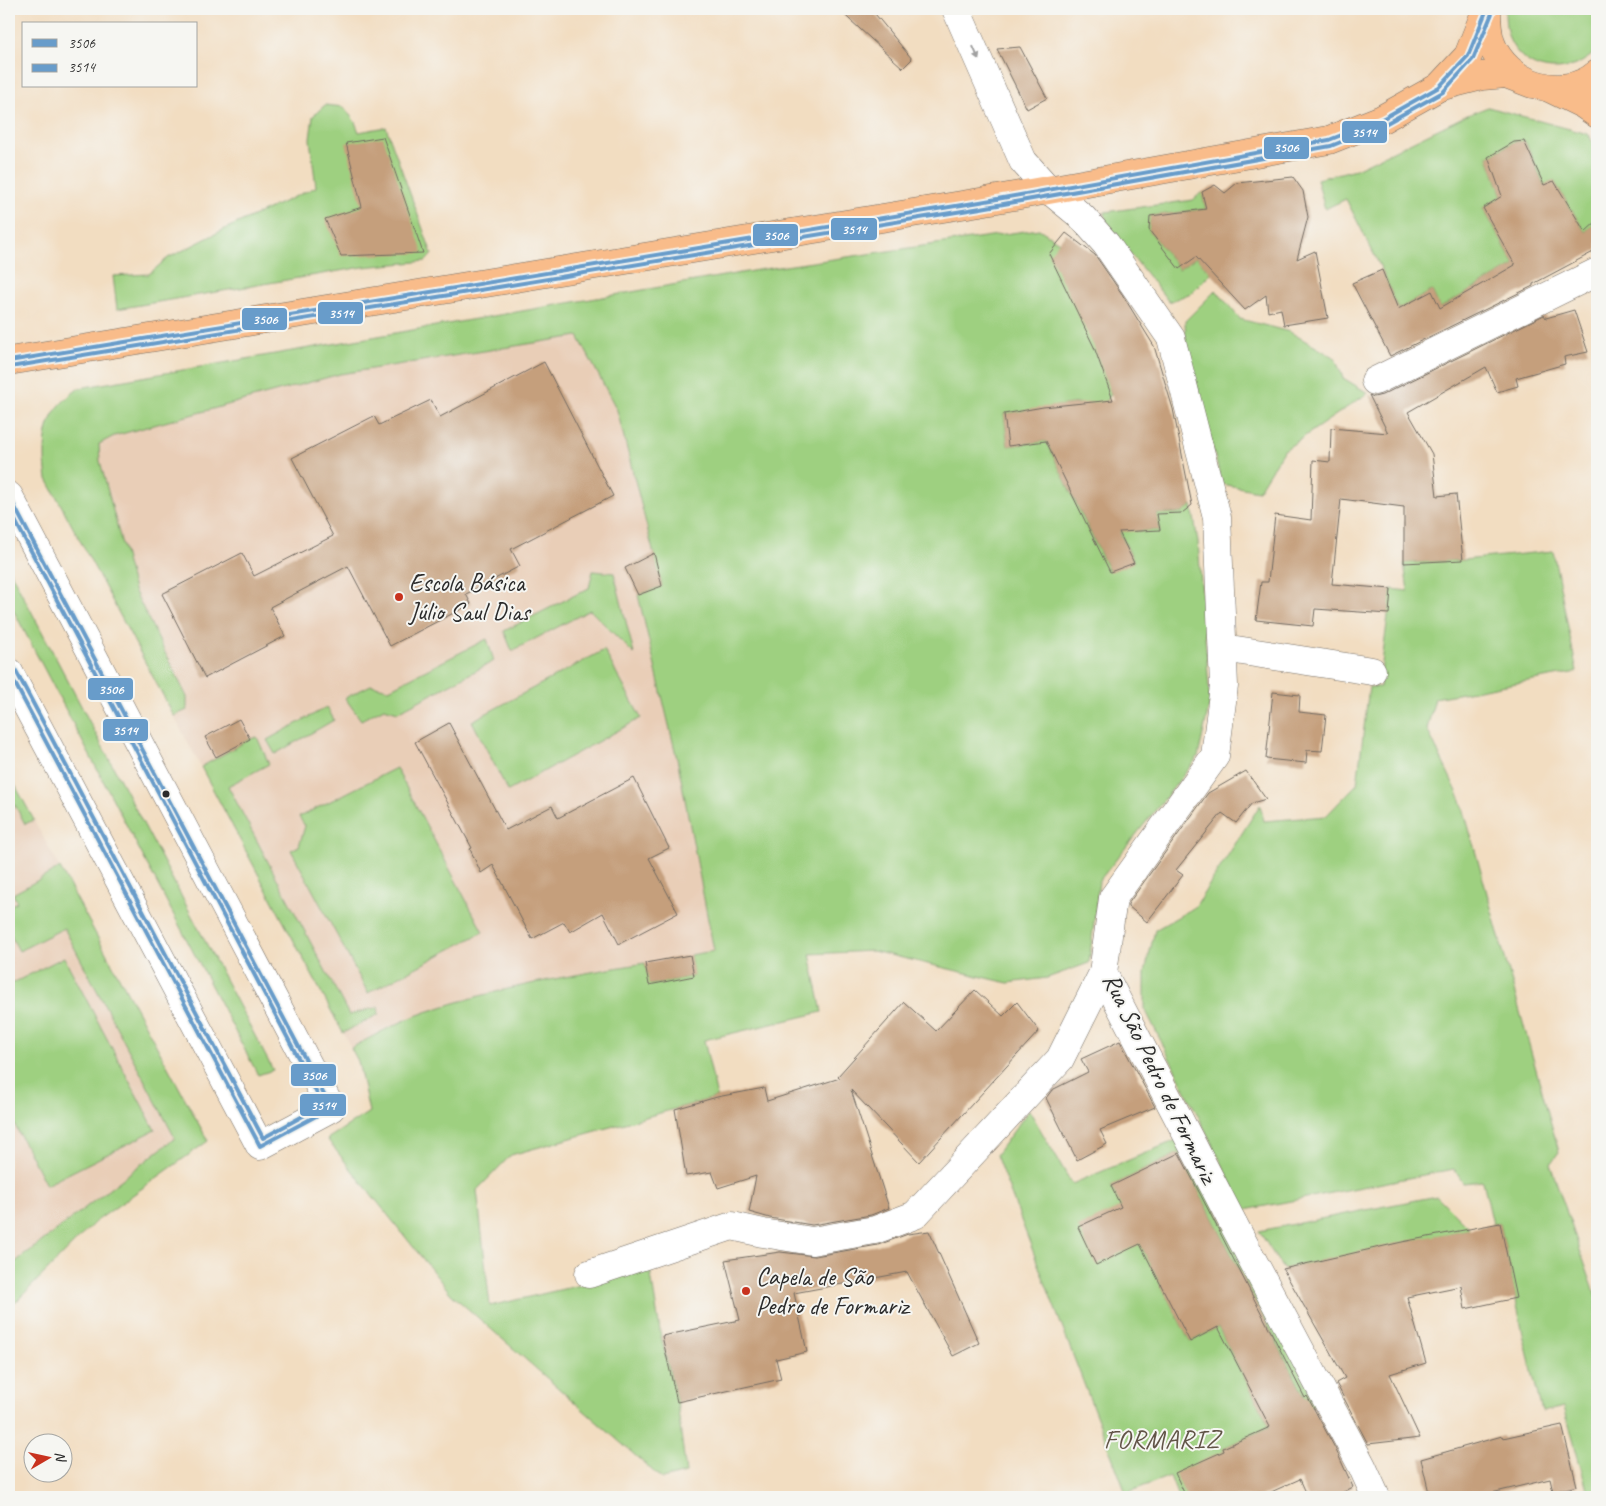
<svg xmlns="http://www.w3.org/2000/svg" width="1606" height="1506" font-family="Caveat,sans-serif">
<rect width="100%" height="100%" fill="#f6f6f2"/>
<filter id="ink" filterUnits="userSpaceOnUse"><feTurbulence type="fractalNoise" baseFrequency=".02" numOctaves="2"/><feDisplacementMap in="SourceGraphic" scale="10" xChannelSelector="R" yChannelSelector="G"/><feConvolveMatrix kernelMatrix="1 2 1 2 8 2 1 2 1" color-interpolation-filters="sRGB"/></filter>
<filter id="wash" filterUnits="userSpaceOnUse"><feTurbulence type="fractalNoise" baseFrequency=".0096" numOctaves="4" result="noise"/><feDisplacementMap in="SourceGraphic" scale="20" xChannelSelector="R" yChannelSelector="G"/><feGaussianBlur stdDeviation="1.12" result="paint"/><feColorMatrix in="noise" values="0 0 0 0 0 0 0 0 0 0 0 0 0 0 0 0 0 1.4 0 .05"/><feComposite in="paint" operator="in"/></filter>
<g filter="url(#wash)">
<rect width="100%" height="100%" fill="#f2ddc1"/>
<!-- built -->
<g fill="#e9ceb7">
<polygon points="637,292 743,964 358,1061 47,479 44,459 46,437 54,414 66,399 79,388"/>
<polygon points="9,774 208,1141 95,1222 9,1309"/>
</g>
<!-- green -->
<g fill="#9ed080" stroke="#647e56">
<path d="M1505 9H1597V50C1573 76 1530 77 1511 43 1506 32 1505 21 1505 9Z"/>
<polygon points="325,105 344,107 355,122 359,132 386,127 432,254 426,261 363,267 117,309 113,276 149,274 168,258 227,228 316,187 310,139 313,116"/>
<polygon points="1488,107 1588,134 1597,150 1597,241 1593,225 1585,232 1554,181 1544,185 1525,141 1514,142 1488,157 1502,196 1483,208 1515,265 1440,308 1432,291 1398,309 1382,270 1346,199 1325,209 1317,179 1356,169 1465,116"/>
<polygon points="1202,192 1206,209 1151,216 1149,230 1179,269 1196,257 1211,273 1191,293 1169,302 1106,223 1105,212 1193,200"/>
<path d="M1039 229 1059 242 1111 394 1088 434 1078 403 1004 414 1008 446 1046 441 1109 571 1134 562 1099 488 1136 531 1160 530 1157 514 1182 513 1192 505 1198 542 1210 702 1198 757 1099 881 1089 963 1047 978 1008 983 873 951 810 954 822 1012 704 1040 717 1097 511 1155 477 1190 490 1306 650 1269 661 1337 677 1402 686 1473 662 1479 451 1294 327 1139 369 1112 358 1061 351 1048C375 1035 400 1021 426 1012 497 988 572 975 645 963L650 985 693 976 690 955 714 951 678 763 638 595 662 586 617 410 578 336 340 374 114 436 99 444 100 461 134 590 187 697V710L174 716 47 479C44 458 43 432 54 413 60 403 70 395 79 388L758 270Z"/>
<polygon points="1216,290 1240,319 1290,332 1335,358 1343,378 1368,393 1283,451 1258,491 1222,484 1186,344 1185,321"/>
<path d="M1553 551 1577 672 1435 698 1427 729 1461 800 1559 1152 1550 1164 1597 1299V1497H1589L1564 1407 1542 1412 1523 1334 1500 1223 1493 1224 1483 1181 1463 1183 1454 1169 1245 1210 1145 1009V972L1155 930 1195 907 1260 805 1264 821 1326 816 1357 784 1369 687H1380C1382 654 1388 621 1391 589L1408 591 1404 563 1463 560Z"/>
<polygon points="9,569 273,1070 258,1075 9,602"/>
<polygon points="593,571 614,573 634,654 590,610 512,651 504,631 589,588"/>
<polygon points="487,639 494,661 398,712 384,708 361,720 345,698 371,685 389,689"/>
<polygon points="604,650 641,718 508,791 472,721"/>
<polygon points="327,707 334,720 275,754 267,740"/>
<polygon points="257,737 269,764 228,786 349,1015 378,1007 379,1014 343,1033 201,767 250,739"/>
<polygon points="396,768 483,932 368,993 291,850 299,846 305,826 299,817"/>
<polygon points="9,774 34,820 25,824 15,805 11,811 9,809"/>
<polygon points="60,868 208,1141 95,1222 9,1309 9,1267 175,1138 64,928 19,951 9,932 9,906 17,902 13,894"/>
<polygon points="64,957 155,1130 46,1185 9,1114 9,985"/>
<polygon points="1029,1110 1072,1184 1179,1139 1317,1403 1310,1407 1179,1153 1111,1186 1190,1342 1218,1327 1270,1427 1223,1448 1243,1495 1223,1497 1178,1497 1170,1476 1126,1493 996,1155"/>
<polygon points="1437,1196 1470,1229 1283,1269 1259,1231"/>
</g>
<g id="blocks">
<!-- building -->
<g fill="#c59f7c">
<polygon points="838,9 871,9 912,59 903,68"/>
<polygon points="1020,47 1047,98 1027,109 997,49"/>
<polygon points="383,137 423,253 341,256 325,219 362,207 346,143"/>
<polygon points="1524,141 1544,185 1554,181 1585,232 1597,221 1597,250 1533,284 1533,286 1390,356 1352,283 1382,270 1398,309 1432,291 1440,308 1515,265 1483,208 1502,196 1488,157 1514,142"/>
<polygon points="1293,177 1303,191 1308,217 1297,259 1315,251 1328,318 1284,325 1281,309 1268,312 1266,295 1245,310 1196,257 1179,269 1149,230 1150,216 1206,209 1202,192 1215,185 1225,193 1237,183"/>
<polygon points="1066,233 1095,255 1122,294 1154,346 1173,409 1192,505 1182,513 1157,514 1160,530 1119,532 1134,563 1110,572 1046,441 1008,446 1004,414 1043,407 1113,400 1094,347 1049,254"/>
<polygon points="1574,310 1588,352 1564,357 1565,364 1516,378 1518,386 1497,392 1486,367 1408,412 1432,454 1437,496 1456,494 1463,560 1404,563 1404,507 1341,499 1332,584 1391,589 1389,614 1315,609 1313,626 1256,620 1261,582 1268,582 1275,515 1311,520 1313,460 1330,462 1331,428 1388,433 1369,395 1374,397 1382,395 1544,315 1546,318"/>
<polygon points="544,362 613,496 511,549 520,566 466,594 471,604 390,646 348,566 270,607 285,636 205,678 162,594 242,553 254,576 333,536 292,458 374,416 379,425 431,400 440,417"/>
<polygon points="654,553 662,586 638,595 625,568"/>
<polygon points="1273,692 1300,695 1299,712 1326,715 1322,751 1307,750 1306,763 1266,759"/>
<polygon points="239,719 250,739 216,757 205,737"/>
<polygon points="449,723 506,830 552,806 558,818 634,778 669,848 649,858 678,913 619,944 603,913 570,932 564,922 532,939 493,865 481,873 470,849 472,848 415,742"/>
<polygon points="1246,771 1266,799 1252,803 1236,823 1222,813 1176,870 1183,875 1147,922 1128,906 1128,904 1208,793"/>
<polygon points="690,955 694,976 649,985 645,963"/>
<polygon points="975,990 1003,1016 1017,1002 1039,1031 919,1162 851,1090 889,1208 871,1215 812,1225 770,1218 749,1212 756,1176 718,1188 712,1172 686,1176 675,1109 717,1097 764,1088 767,1101 840,1078 838,1076 904,1002 936,1031"/>
<polygon points="1120,1041 1155,1107 1100,1130 1107,1144 1077,1160 1046,1098 1052,1090 1088,1072 1081,1059"/>
<polygon points="1179,1153 1305,1398 1307,1396 1335,1448 1353,1487 1334,1497 1308,1497 1300,1479 1260,1497 1186,1497 1175,1473 1224,1451 1223,1448 1270,1427 1218,1327 1190,1342 1140,1244 1096,1265 1078,1227 1121,1207 1111,1186"/>
<polygon points="1500,1223 1516,1298 1465,1309 1461,1286 1407,1297 1426,1363 1390,1374 1420,1438 1368,1444 1336,1383 1345,1378 1283,1269 1402,1242"/>
<polygon points="929,1231 979,1343 953,1356 907,1272 794,1293 807,1352 776,1359 781,1379 677,1402 662,1336 740,1320 725,1260 780,1252 815,1256 878,1245 908,1234"/>
<polygon points="1562,1425 1577,1486 1553,1492 1550,1479 1475,1497 1430,1497 1421,1459 1502,1436 1503,1438"/>
</g>
</g>
</g>
<g filter="url(#ink)">
<use href="#blocks" fill-opacity="0" stroke="#716960" stroke-width="1"/>
<g fill="none" stroke-linecap="round" stroke-linejoin="round">
<!-- minor casing -->
<g stroke="#716960" stroke-width="29">
<g id="minor">
<polyline points="956,9 1023,161 1048,189 1082,217 1106,244 1171,338 1217,517 1224,686 1215,756 1113,898 1103,973 1235,1227 1362,1466 1376,1497"/>
<polyline points="1375,381 1597,272"/>
<polyline points="9,496 331,1108 260,1146 9,672"/>
<polyline points="1223,648 1372,671"/>
<polyline points="589,1274 732,1226 763,1233 812,1241 875,1230 915,1215 1060,1059 1103,973"/>
</g>
</g>
<!-- major casing -->
<g stroke="#716960" stroke-width="29">
<g id="major">
<path d="M1487 9C1487 21 1487 32 1491 43 1506 84 1563 103 1597 74"/>
<polyline points="1439,87 1468,56 1485,13"/>
<polyline points="1549,88 1584,105 1597,114"/>
<polyline points="9,361 980,202 1329,140 1382,119 1439,87 1482,76 1506,74 1532,84"/>
</g>
</g>
<!-- minor -->
<use href="#minor" stroke="#fff" stroke-width="28"/>
<!-- major -->
<use href="#major" stroke="#f9bc8a" stroke-width="28"/>
<!-- bus-1 casing -->
<g stroke="#f6f6f2" stroke-width="8">
<g id="bus-1">
<polyline points="9,361 980,202 1329,140 1382,119 1439,87 1468,56 1487,9"/>
<polyline points="9,496 331,1108 260,1146 9,672"/>
</g>
</g>
<!-- bus-2 casing -->
<g stroke="#f6f6f2" stroke-width="8">
<g id="bus-2">
<polyline points="10,367 981,208 1331,146 1385,124 1443,92 1473,59 1493,11"/>
<polyline points="9,509 323,1105 263,1138 15,669"/>
</g>
</g>
<!-- bus-1 -->
<use href="#bus-1" stroke="#689cca" stroke-width="4"/>
<!-- bus-2 -->
<use href="#bus-2" stroke="#689cca" stroke-width="4"/>
</g>
<!-- one-way arrows -->
<defs><path id="oneway-solid" d="M-6-.8H1V-3.2L6.5 0L1 3.2V.8H-6Z" transform="scale(1.25)"/></defs>
<use fill="#a0a0a0" href="#oneway-solid" transform="translate(976 53) rotate(66)"/>
</g>
<!-- markers -->
<g fill="#c8321e" stroke="#f6f6f2" stroke-width="2">
<circle cx="399" cy="597" r="5"/>
<circle cx="746" cy="1291" r="5"/>
</g>
<circle fill="#2b2b2b" stroke="#f6f6f2" stroke-width="2" cx="166" cy="794" r="4.5"/>
<g text-anchor="middle" dominant-baseline="central" stroke-width="4" stroke-linejoin="round" paint-order="stroke">
<!-- poi labels -->
<g font-size="25" fill="#2b2b2b" stroke="#f6f6f2" text-anchor="start">
<text x="409" y="583">Escola Básica<tspan x="409" dy="29">Júlio Saul Dias</tspan></text>
<text x="756" y="1277">Capela de São<tspan x="756" dy="29">Pedro de Formariz</tspan></text>
</g>
<!-- street labels -->
<g font-size="25" fill="#2b2b2b" stroke="#f6f6f2">
<text transform="translate(1160 1078) rotate(64)">Rua São Pedro de Formariz</text>
</g>
<!-- neighbourhood labels -->
<g font-size="26" letter-spacing="1" fill="#615447" stroke="#f6f6f2">
<text x="1162" y="1439">FORMARIZ</text>
</g>
</g>
<g stroke="#f6f6f2" stroke-width="2">
<rect x="1341" y="120" width="47" height="24" rx="5" fill="#689cca"/>
<rect x="1263" y="136" width="47" height="24" rx="5" fill="#689cca"/>
<rect x="830" y="217" width="48" height="24" rx="5" fill="#689cca"/>
<rect x="752" y="223" width="47" height="24" rx="5" fill="#689cca"/>
<rect x="317" y="301" width="47" height="24" rx="5" fill="#689cca"/>
<rect x="241" y="307" width="47" height="24" rx="5" fill="#689cca"/>
<rect x="87" y="677" width="47" height="24" rx="5" fill="#689cca"/>
<rect x="102" y="718" width="47" height="24" rx="5" fill="#689cca"/>
<rect x="290" y="1063" width="47" height="24" rx="5" fill="#689cca"/>
<rect x="299" y="1093" width="48" height="24" rx="5" fill="#689cca"/>
</g>
<g font-size="14" text-anchor="middle" font-weight="bold" fill="#fff">
<text x="1364" y="137">3514</text>
<text x="1286" y="152">3506</text>
<text x="854" y="234">3514</text>
<text x="776" y="240">3506</text>
<text x="341" y="318">3514</text>
<text x="265" y="324">3506</text>
<text x="111" y="694">3506</text>
<text x="125" y="735">3514</text>
<text x="314" y="1080">3506</text>
<text x="323" y="1110">3514</text>
</g>
<!-- margin -->
<rect width="1606" height="1506" fill="none" stroke="#f6f6f2" stroke-width="30"/>
<!-- legend -->
<rect x="22" y="22" width="175" height="65" fill="#f6f6f2" stroke="#a5a5a2"/>
<rect x="32" y="39" width="25" height="8" fill="#689cca" stroke="#a5a5a2"/>
<text x="68" y="48" font-size="15" fill="#2b2b2b">3506</text>
<rect x="32" y="64" width="25" height="8" fill="#689cca" stroke="#a5a5a2"/>
<text x="68" y="72" font-size="15" fill="#2b2b2b">3514</text>
<!-- north arrow -->
<g transform="translate(48 1458) rotate(81)"><circle r="24" fill="#f6f6f2" stroke="#a5a5a2"/>
<path d="M0-4L9 19L0 12L-9 19Z" fill="#c8321e"/>
<text y="-8" font-size="14" font-weight="bold" text-anchor="middle" fill="#2b2b2b">N</text>
</g>
</svg>
